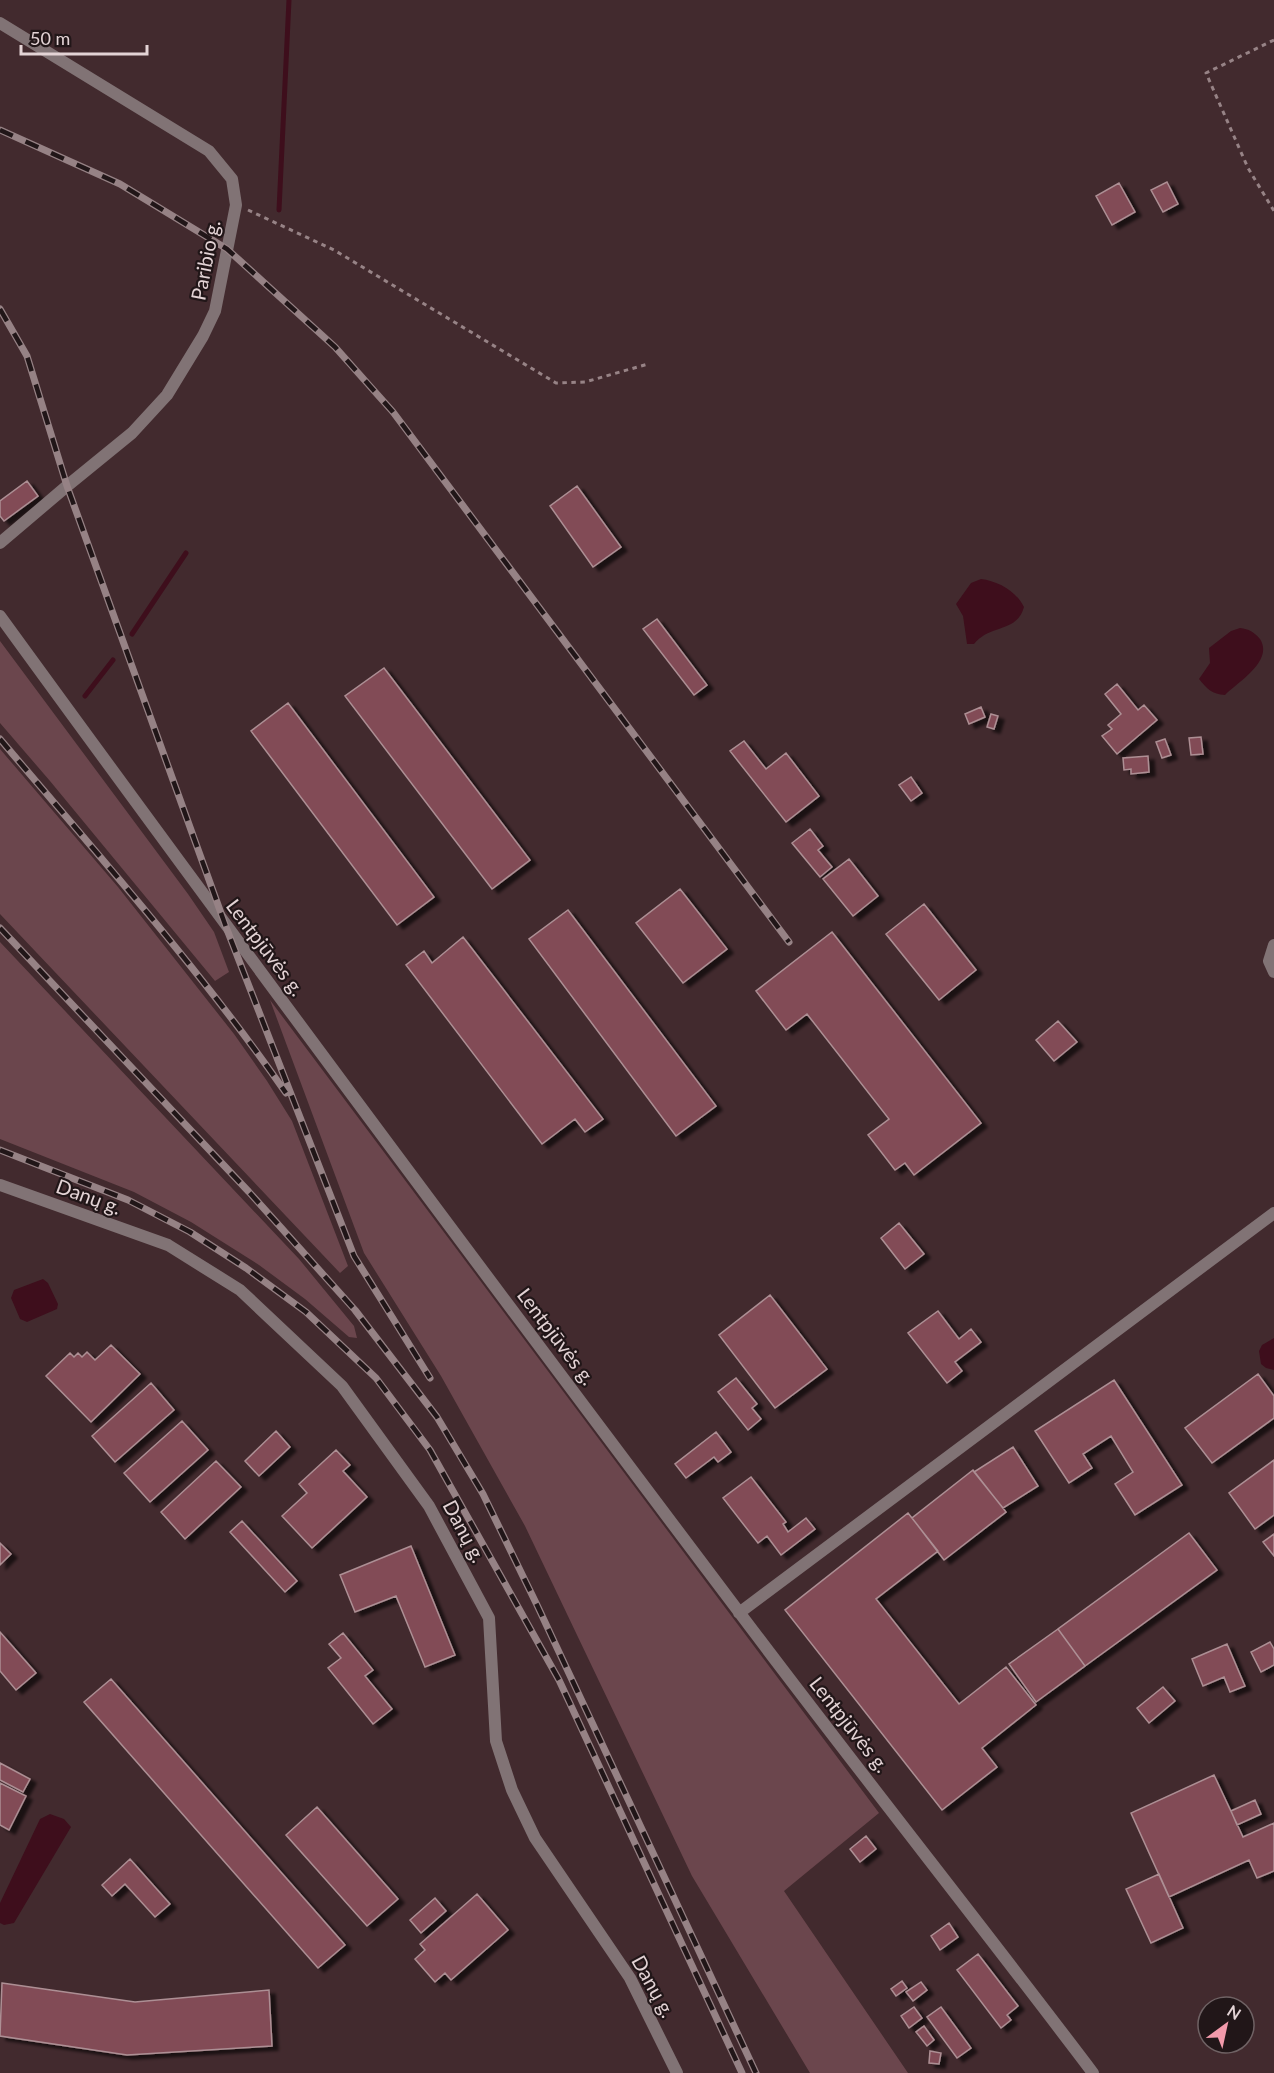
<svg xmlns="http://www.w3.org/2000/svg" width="1274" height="2073" viewBox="0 0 1274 2073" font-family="Lato,sans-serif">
	<defs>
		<filter id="shadow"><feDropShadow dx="6" dy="4" stdDeviation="1.5" flood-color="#0009"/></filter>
	</defs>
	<rect width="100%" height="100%" fill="#422a2e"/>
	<!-- green -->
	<path fill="#6b464d" d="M0 641 188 894 214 932 229 972 215 981 50 781 0 723Z
		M0 749 118 887 234 1034 267 1081 292 1121 348 1266 340 1273 0 914Z
		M0 942 299 1259 354 1326 357 1338 349 1337 305 1299 259 1265 191 1222 134 1192 0 1139Z
		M270 1000 879 1813 784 1891 908 2073H810L692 1876 525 1526 441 1376 364 1253Z"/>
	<!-- water -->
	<path fill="#3e0e1c" d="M981 579C998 581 1016 591 1024 607 1017 633 990 624 974 644H967L963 616 956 604 971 583Z
		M1240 628C1249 629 1254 632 1260 639 1274 661 1238 682 1225 695 1212 694 1207 689 1199 679L1210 663 1209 648 1231 631Z
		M43 1279 48 1283 58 1304 57 1309 27 1322 20 1319 11 1298 14 1290Z
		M1274 1338V1370L1266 1368 1261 1364 1259 1351 1262 1345Z
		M50 1814 64 1819 71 1827 14 1923 4 1925 0 1923V1903L40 1819Z"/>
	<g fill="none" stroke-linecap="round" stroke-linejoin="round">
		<!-- stream -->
		<path stroke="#3e0e1c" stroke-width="5" d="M279 210 289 0
			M132 634 186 553
			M85 696 113 660"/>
	</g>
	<!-- building -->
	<path fill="#824b57" stroke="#ad8f94" stroke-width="1.5" filter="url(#shadow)" d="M1167 182 1178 204 1163 212 1151 190Z
		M1119 183 1135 212 1112 225 1096 196Z
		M27 481 38 496 4 521 0 516V501Z
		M577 486 621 547 593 567 550 506Z
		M657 619 707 685 694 695 643 629Z
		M384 668 530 860 492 889 345 696Z
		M1117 684 1138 710 1144 705 1157 720 1117 754 1102 736 1112 729 1108 725 1121 714 1105 694Z
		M288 703 434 897 397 925 251 731Z
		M981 707 985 717 969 724 965 714Z
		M991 714 998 716 994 729 987 727Z
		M1201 737 1203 754 1191 755 1189 738Z
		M1165 739 1171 755 1162 758 1156 742Z
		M744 741 766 769 786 753 819 796 786 822 730 751Z
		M1148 756 1149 772 1131 774V769L1124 770 1123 758Z
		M911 777 922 793 911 801 899 785Z
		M810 829 823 846 818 850 832 867 820 877 792 843Z
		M849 859 878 896 853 916 823 879Z
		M680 889 727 949 683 983 636 923Z
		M924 904 976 970 939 1000 886 934Z
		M568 910 716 1106 676 1136 529 939Z
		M832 932 981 1123 914 1175 905 1163 895 1170 868 1135 889 1119 807 1014 786 1030 756 991Z
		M463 937 603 1119 585 1132 575 1119 542 1144 406 965 424 951 432 963Z
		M1058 1021 1077 1042 1054 1061 1036 1040Z
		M899 1223 924 1254 905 1269 881 1238Z
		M770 1295 827 1369 775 1408 719 1335Z
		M938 1311 959 1339 971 1329 981 1342 955 1362 962 1371 947 1383 908 1333Z
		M111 1345 140 1374 91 1422 46 1376 70 1353 74 1357 78 1353 82 1357 87 1352 95 1360Z
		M1258 1374 1274 1396V1418L1212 1463 1185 1428Z
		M736 1378 757 1404 752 1408 761 1419 748 1430 718 1392Z
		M1114 1380 1182 1485 1135 1515 1115 1484 1133 1472 1111 1436 1083 1454 1092 1468 1069 1483 1035 1431Z
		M151 1383 174 1410 115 1462 92 1436Z
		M182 1421 208 1450 150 1502 124 1473Z
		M276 1431 290 1447 259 1476 245 1461Z
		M716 1432 731 1452 718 1462 714 1457 686 1478 675 1464Z
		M1013 1447 1038 1486 1003 1508 974 1472Z
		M336 1450 350 1465 343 1471 367 1497 312 1548 282 1516 307 1493 299 1484Z
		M1274 1460V1515L1255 1529 1229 1493Z
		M216 1461 241 1487 185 1539 161 1512Z
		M973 1470 1006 1512 944 1560 912 1518Z
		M751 1477 786 1522 783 1524 788 1532 806 1518 815 1529 781 1555 767 1536 758 1543 723 1498Z
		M908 1513 938 1551 876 1599 959 1704 1006 1667 1036 1705 982 1748 997 1767 942 1810 785 1610Z
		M242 1521 297 1581 285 1592 230 1532Z
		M1189 1533 1217 1570 1085 1666 1058 1629Z
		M1274 1534V1556L1263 1542Z
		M0 1543 11 1554 0 1565Z
		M411 1546 455 1655 425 1667 396 1596 355 1612 340 1575Z
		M1058 1629 1085 1666 1036 1702 1009 1664Z
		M0 1632 36 1673 16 1690 0 1671Z
		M343 1633 373 1670 365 1676 392 1709 373 1724 328 1668 341 1658 329 1644Z
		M1270 1642 1274 1649V1665L1261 1672 1251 1652Z
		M1227 1644 1245 1686 1230 1692 1224 1677 1203 1686 1192 1659Z
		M111 1679 345 1945 318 1968 84 1702Z
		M1163 1687 1175 1701 1149 1723 1137 1708Z
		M0 1763 30 1779 23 1792 0 1780Z
		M1214 1775 1243 1837 1274 1823V1871L1257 1878 1249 1860 1169 1897 1131 1813Z
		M0 1783 26 1796 9 1830 0 1825Z
		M1255 1800 1261 1814 1237 1825 1231 1811Z
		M317 1807 398 1899 367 1926 286 1835Z
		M866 1836 876 1849 860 1862 850 1849Z
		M130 1859 170 1904 155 1917 125 1884 112 1896 102 1885Z
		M1159 1874 1183 1928 1151 1943 1126 1889Z
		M477 1894 508 1930 451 1980 445 1973 435 1982 415 1959 425 1950 420 1944Z
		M435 1898 446 1911 421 1933 410 1920Z
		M949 1923 958 1937 940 1950 931 1936Z
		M978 1954 1018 2006 1007 2015 1011 2020 1001 2028 957 1970Z
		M902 1981 907 1988 896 1996 891 1989Z
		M921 1982 927 1990 913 2001 906 1992Z
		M2 1983 135 2002 269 1990 272 2046 127 2055 0 2036Z
		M914 2007 922 2018 909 2028 901 2016Z
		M941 2007 971 2048 957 2058 927 2017Z
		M924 2026 934 2040 927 2046 916 2032Z
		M930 2051 941 2053 939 2064 929 2063Z"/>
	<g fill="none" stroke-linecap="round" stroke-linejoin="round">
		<!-- path -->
		<path stroke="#978386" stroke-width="3" stroke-dasharray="4.5 4.5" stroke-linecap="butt" d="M1274 40 1206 73 1248 168 1274 211
			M248 210 334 250 556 383 585 382 648 364"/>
		<!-- street -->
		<path stroke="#817375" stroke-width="12" d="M0 23 209 151 232 179 236 205 215 311 203 336 167 395 132 433 67 486 0 543
			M0 616C242 949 488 1279 736 1608 853 1764 975 1917 1093 2073
			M1274 945 1269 961 1274 972
			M0 1185 168 1245 240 1290 342 1386 429 1506 489 1618 496 1741 512 1790 535 1838 630 1978 677 2073
			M739 1613 1274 1213"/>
		<!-- rail casing -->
		<g stroke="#968285" stroke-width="7">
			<path id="rail" d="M0 130 120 184 227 249 335 347 393 412 789 942
				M0 309 27 356 67 486 226 927 354 1256 430 1378
				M0 739C98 855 199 968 286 1093
				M0 928 249 1192 355 1310 437 1417 483 1494 537 1605 756 2073
				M0 1150 128 1200 190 1232 246 1268 306 1312 376 1378 430 1450 559 1680 742 2073"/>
		</g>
		<!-- rail -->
		<use href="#rail" stroke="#211618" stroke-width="4.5" stroke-dasharray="14" stroke-linecap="butt"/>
	</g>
	<g text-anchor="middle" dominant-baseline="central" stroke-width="4.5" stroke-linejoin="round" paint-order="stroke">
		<!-- street labels -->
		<g font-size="20" fill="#e3d3d5" stroke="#211618">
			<text transform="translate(205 260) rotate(-79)">Paribio g.</text>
			<text transform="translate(266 947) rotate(53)">Lentpjūvės g.</text>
			<text transform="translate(89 1196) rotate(20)">Danų g.</text>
			<text transform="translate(557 1336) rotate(53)">Lentpjūvės g.</text>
			<text transform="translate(465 1531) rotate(62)">Danų g.</text>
			<text transform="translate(850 1724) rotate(52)">Lentpjūvės g.</text>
			<text transform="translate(654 1986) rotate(61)">Danų g.</text>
		</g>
	</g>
	<!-- north arrow -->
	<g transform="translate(1226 2025) rotate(33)"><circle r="28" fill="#211618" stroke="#6f6264" stroke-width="1.5"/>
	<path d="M0-4.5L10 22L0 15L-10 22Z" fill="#f39aab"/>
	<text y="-9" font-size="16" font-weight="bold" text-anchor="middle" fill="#e3d3d5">N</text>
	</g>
	<!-- scale -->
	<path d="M21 45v9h126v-9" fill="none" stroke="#e3d3d5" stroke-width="3"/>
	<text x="30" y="45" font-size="18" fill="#e3d3d5" stroke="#211618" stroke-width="4.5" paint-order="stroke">50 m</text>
</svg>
